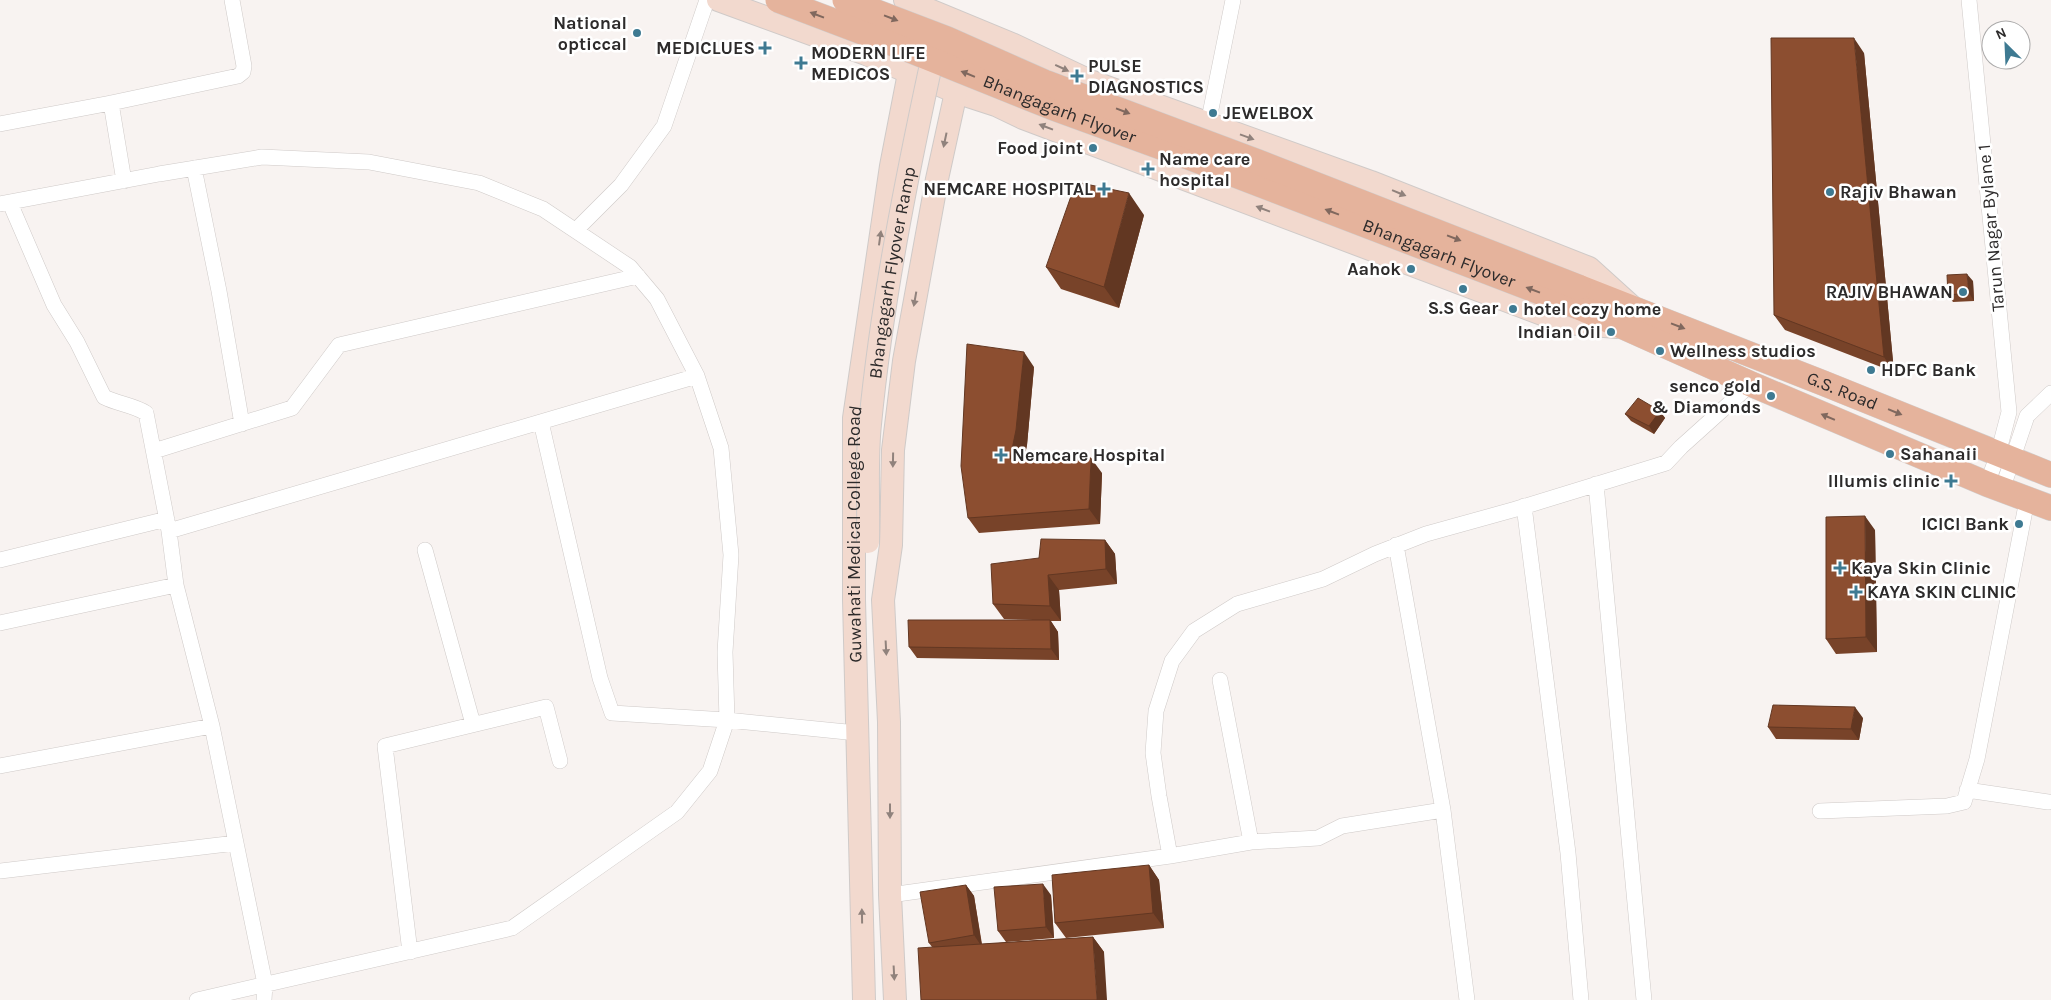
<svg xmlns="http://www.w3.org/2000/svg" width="2051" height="1000" viewBox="0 0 2051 1000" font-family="Karla,sans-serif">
	<rect width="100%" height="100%" fill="#f8f3f1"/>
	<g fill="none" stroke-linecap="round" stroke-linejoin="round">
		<!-- street casing -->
		<g stroke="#cfcac8" stroke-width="16">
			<path id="street" d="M1969 0 2009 412 1998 454 1987 484
				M111 103 124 181
				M0 124 111 103 238 76 243 72 244 66 232 0
				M1208 124 1233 0
				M194 168 219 291 242 424
				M10 203 54 305 77 342 104 397C118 404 133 405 146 413L169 531
				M0 204 159 174 262 157 369 162 479 183 543 209 630 267 657 299 697 376 721 448 731 555 725 652 727 720 612 713 600 678 541 422
				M576 230 621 185 664 126 707 0
				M154 451 292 408 339 345 638 276
				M1596 484 1644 1000
				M2002 490 2027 416 2051 393
				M1524 506 1568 853 1581 1000
				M1396 545 1443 810 1467 1000
				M425 550 473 724
				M0 560 167 519
				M176 585 212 726
				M0 623 176 585 169 531 697 376
				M1220 680 1251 842
				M0 766 212 726 265 984 264 1000
				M1967 790 2048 802
				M1820 811 1947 806 1964 802 1977 759 2027 500
				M1170 856 1159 796 1153 753 1156 711 1172 661 1194 631 1237 604 1323 579 1375 554 1426 534 1516 509 1666 463 1681 447 1751 384
				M0 871 236 843
				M890 895 1170 856 1251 842 1318 838 1342 826 1443 810
				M410 952 385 746 546 707 560 761
				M197 1000 512 928 677 812 710 771 727 720 857 733"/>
		</g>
		<!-- secondary casing -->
		<g stroke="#cfcac8" stroke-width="24">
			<g id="secondary">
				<path d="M718 0 866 54 956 92 996 105 1023 118 1566 323 1617 327"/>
				<path d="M905 0 1014 45 1090 81 1371 182 1589 268 1631 306"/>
				<path id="s1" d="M864 1000 854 600V418L891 166 909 73"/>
				<path d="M895 1000 890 895 889 722 883 600 891 545 893 450 904 361 937 179 956 92"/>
			</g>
		</g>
		<!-- primary casing -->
		<g stroke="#d1d0d0" stroke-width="26">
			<g id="primary">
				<path id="s2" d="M1578 287 1823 383 2051 475"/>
				<path d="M1579 307 1751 384 1987 484 2051 508"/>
			</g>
		</g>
		<!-- street -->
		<use href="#street" stroke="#fff" stroke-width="15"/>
		<!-- secondary -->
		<use href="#secondary" stroke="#f2d9ce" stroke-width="22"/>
		<!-- primary -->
		<use href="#primary" stroke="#e5b39c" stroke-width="25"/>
		<!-- secondary-bridge casing -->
		<g stroke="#cfcac8" stroke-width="24" stroke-linecap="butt">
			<g id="secondary-bridge">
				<path id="s3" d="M868 542C869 503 866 462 870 424 882 301 906 180 932 60"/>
			</g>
		</g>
		<!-- primary-bridge casing -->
		<g stroke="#d1d0d0" stroke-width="26" stroke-linecap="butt">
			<g id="primary-bridge">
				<path id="s4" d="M778 0 907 49 1051 107 1191 158 1579 307"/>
				<path d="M845 0 947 39 1044 82 1258 162 1578 287"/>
			</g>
		</g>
		<!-- secondary-bridge -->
		<use href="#secondary-bridge" stroke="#f2d9ce" stroke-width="22"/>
		<!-- primary-bridge -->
		<use href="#primary-bridge" stroke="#e5b39c" stroke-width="25"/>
	</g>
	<!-- wall -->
	<path fill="#784329" d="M1864 53 1894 372 1785 330 1774 315Z
		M1144 215 1119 308 1061 289 1046 267Z
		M1973 281 1974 301 1953 302 1948 295Z
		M1034 367 1027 445 1024 459 1102 473 1100 524 979 533 968 518Z
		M1660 411 1665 418 1654 434 1631 421 1625 414Z
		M1875 530 1877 652 1836 654 1826 639Z
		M1105 540 1115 554 1117 584 1059 590 1061 621H1051L1058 632 1059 660 917 658 909 647 1033 620 1004 619 993 604 1039 558Z
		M1863 718 1859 740 1776 739 1768 727Z
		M1149 865 1159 880 1164 928 1066 938 1055 923Z
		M966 885 974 896 982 944 1093 937 1104 952 932 947 929 943Z
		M1051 895 1054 938 1006 942 998 931Z"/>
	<!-- shaded-wall -->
	<path fill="#623722" d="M1854 38 1864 53 1894 372 1884 357Z
		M1129 193 1144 215 1119 308 1104 287Z
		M1967 274 1973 281 1974 301 1969 293Z
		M1024 352 1034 367 1027 445 1021 474 1010 459Z
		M1660 411 1665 418 1654 434 1649 426Z
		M1091 458 1102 473 1100 524 1089 509Z
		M1865 516 1875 530 1877 652 1866 637Z
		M1105 540 1115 554 1117 584 1106 569Z
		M1048 575 1059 590 1061 621 1050 606Z
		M1050 620 1058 632 1059 660 1051 649Z
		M1855 707 1863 718 1859 740 1851 729Z
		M1149 865 1159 880 1164 928 1153 913Z
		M1043 884 1051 895 1054 938 1046 927Z
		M966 885 974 896 982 947 974 935Z
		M1093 937 1104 952 1107 1000H1097Z"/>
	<!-- building -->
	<path fill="#8c4e30" stroke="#623722" d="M1771 38H1854L1884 357 1774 315Z
		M1076 182 1129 193 1104 287 1046 267Z
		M1967 274 1969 293 1948 295 1947 275Z
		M967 344 1024 352 1016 430 1010 459 1091 458 1089 509 968 518 961 466Z
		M1638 398 1660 411 1649 426 1625 414Z
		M1865 516 1866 637 1826 639V517Z
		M1041 539 1105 540 1106 569 1048 575 1050 606 993 604 991 564 1039 558Z
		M908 620H1050L1051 649 909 647Z
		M1773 705 1855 707 1851 729 1768 727Z
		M1149 865 1153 913 1055 923 1052 875Z
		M1043 884 1046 927 998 931 994 887Z
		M966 885 974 935 929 943 920 892Z
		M1093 937 1097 1000H921L918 948Z"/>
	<!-- one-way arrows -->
	<defs><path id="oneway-solid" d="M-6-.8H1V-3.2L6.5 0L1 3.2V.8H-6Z" transform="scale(1.25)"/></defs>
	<g fill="#80685e">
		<use href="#oneway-solid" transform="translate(817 15) rotate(-159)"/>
		<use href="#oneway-solid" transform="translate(891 18) rotate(21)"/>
		<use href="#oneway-solid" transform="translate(968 74) rotate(-158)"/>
		<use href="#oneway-solid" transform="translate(1123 111) rotate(21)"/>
		<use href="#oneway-solid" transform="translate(1332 212) rotate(-159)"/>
		<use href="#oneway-solid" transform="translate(1454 238) rotate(21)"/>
		<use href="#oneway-solid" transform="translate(1533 290) rotate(-159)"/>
		<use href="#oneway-solid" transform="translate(1678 326) rotate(21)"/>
		<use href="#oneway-solid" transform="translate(1895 412) rotate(22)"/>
		<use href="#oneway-solid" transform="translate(1828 417) rotate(-157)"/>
	</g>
	<g fill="#90827c">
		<use href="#oneway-solid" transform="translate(1062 68) rotate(25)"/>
		<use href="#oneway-solid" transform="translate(1046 127) rotate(-159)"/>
		<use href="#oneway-solid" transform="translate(1247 137) rotate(20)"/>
		<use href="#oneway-solid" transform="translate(945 140) rotate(102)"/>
		<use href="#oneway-solid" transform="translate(1399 193) rotate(22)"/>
		<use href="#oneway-solid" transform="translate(1263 209) rotate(-159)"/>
		<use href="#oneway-solid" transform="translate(880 238) rotate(-82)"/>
		<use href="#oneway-solid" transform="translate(915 299) rotate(100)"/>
		<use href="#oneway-solid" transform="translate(893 460) rotate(91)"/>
		<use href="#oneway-solid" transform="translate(886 648) rotate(87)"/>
		<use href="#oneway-solid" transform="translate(890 811) rotate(90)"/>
		<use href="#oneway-solid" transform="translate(862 916) rotate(-91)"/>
		<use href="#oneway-solid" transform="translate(894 973) rotate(87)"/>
	</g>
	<!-- markers -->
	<g fill="#3e7a92" stroke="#fff" stroke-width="2">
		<circle cx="637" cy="33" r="5"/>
		<path d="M762.5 40.5h5v5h5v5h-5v5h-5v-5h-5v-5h5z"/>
		<path d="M798.5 55.5h5v5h5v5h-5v5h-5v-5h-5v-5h5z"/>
		<path d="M1074.5 68.5h5v5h5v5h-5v5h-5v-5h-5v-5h5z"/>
		<circle cx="1213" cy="113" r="5"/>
		<circle cx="1093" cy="148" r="5"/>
		<path d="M1145.5 161.5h5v5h5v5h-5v5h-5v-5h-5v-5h5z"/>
		<path d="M1101.5 181.5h5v5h5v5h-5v5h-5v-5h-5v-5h5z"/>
		<circle cx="1830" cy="192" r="5"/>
		<circle cx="1411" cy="269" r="5"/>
		<circle cx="1463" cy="289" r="5"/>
		<circle cx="1963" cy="292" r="5"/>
		<circle cx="1513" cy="309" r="5"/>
		<circle cx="1611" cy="332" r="5"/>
		<circle cx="1660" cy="351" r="5"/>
		<circle cx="1871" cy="370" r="5"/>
		<circle cx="1771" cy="396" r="5"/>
		<circle cx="1890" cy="454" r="5"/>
		<path d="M998.5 447.5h5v5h5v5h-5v5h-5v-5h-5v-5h5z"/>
		<path d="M1948.5 473.5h5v5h5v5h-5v5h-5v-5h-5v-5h5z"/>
		<circle cx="2019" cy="524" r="5"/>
		<path d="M1837.5 560.5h5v5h5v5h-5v5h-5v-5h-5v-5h5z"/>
		<path d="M1853.5 584.5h5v5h5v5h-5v5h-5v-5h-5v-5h5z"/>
	</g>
	<g text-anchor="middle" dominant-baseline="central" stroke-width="5" stroke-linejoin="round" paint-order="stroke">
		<!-- poi labels -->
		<g font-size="18" font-weight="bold" fill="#2d2b2b" stroke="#fff" text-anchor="start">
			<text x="627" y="23" text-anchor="end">National<tspan x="627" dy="21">opticcal</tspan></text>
			<text x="755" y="48" text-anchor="end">MEDICLUES</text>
			<text x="811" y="53">MODERN LIFE<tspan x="811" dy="21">MEDICOS</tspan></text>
			<text x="1088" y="66">PULSE<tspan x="1088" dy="21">DIAGNOSTICS</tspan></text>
			<text x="1223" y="113">JEWELBOX</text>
			<text x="1083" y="148" text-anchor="end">Food joint</text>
			<text x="1159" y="159">Name care<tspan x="1159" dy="21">hospital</tspan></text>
			<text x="1093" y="189" text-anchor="end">NEMCARE HOSPITAL</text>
			<text x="1840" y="192">Rajiv Bhawan</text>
			<text x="1401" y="269" text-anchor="end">Aahok</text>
			<text x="1953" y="292" text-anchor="end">RAJIV BHAWAN</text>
			<text x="1463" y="308" text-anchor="middle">S.S Gear</text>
			<text x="1523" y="309">hotel cozy home</text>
			<text x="1601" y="332" text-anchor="end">Indian Oil</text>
			<text x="1670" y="351">Wellness studios</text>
			<text x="1881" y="370">HDFC Bank</text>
			<text x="1761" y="386" text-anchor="end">senco gold<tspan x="1761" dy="21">&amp; Diamonds</tspan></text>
			<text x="1900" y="454">Sahanaii</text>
			<text x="1012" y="455">Nemcare Hospital</text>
			<text x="1940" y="481" text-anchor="end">Illumis clinic</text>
			<text x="2009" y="524" text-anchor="end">ICICI Bank</text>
			<text x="1851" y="568">Kaya Skin Clinic</text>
			<text x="1867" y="592">KAYA SKIN CLINIC</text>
		</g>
		<!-- street labels -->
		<g font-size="18" fill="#2d2b2b" stroke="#fff">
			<text stroke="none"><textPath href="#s4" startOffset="302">Bhangagarh Flyover</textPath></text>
			<text transform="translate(1991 228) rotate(-95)">Tarun Nagar Bylane 1</text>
			<text stroke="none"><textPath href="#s4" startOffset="708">Bhangagarh Flyover</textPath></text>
			<text stroke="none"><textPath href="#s3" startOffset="271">Bhangagarh Flyover Ramp</textPath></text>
			<text stroke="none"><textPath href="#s2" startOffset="284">G.S. Road</textPath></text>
			<text stroke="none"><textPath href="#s1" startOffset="466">Guwahati Medical College Road</textPath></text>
		</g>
	</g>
	<!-- north arrow -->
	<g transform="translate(2006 45) rotate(336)"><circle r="24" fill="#ffffff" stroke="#abaaaa"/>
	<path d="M0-4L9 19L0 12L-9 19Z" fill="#3e7a92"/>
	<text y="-8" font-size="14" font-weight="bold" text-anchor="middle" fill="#2d2b2b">N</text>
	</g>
</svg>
